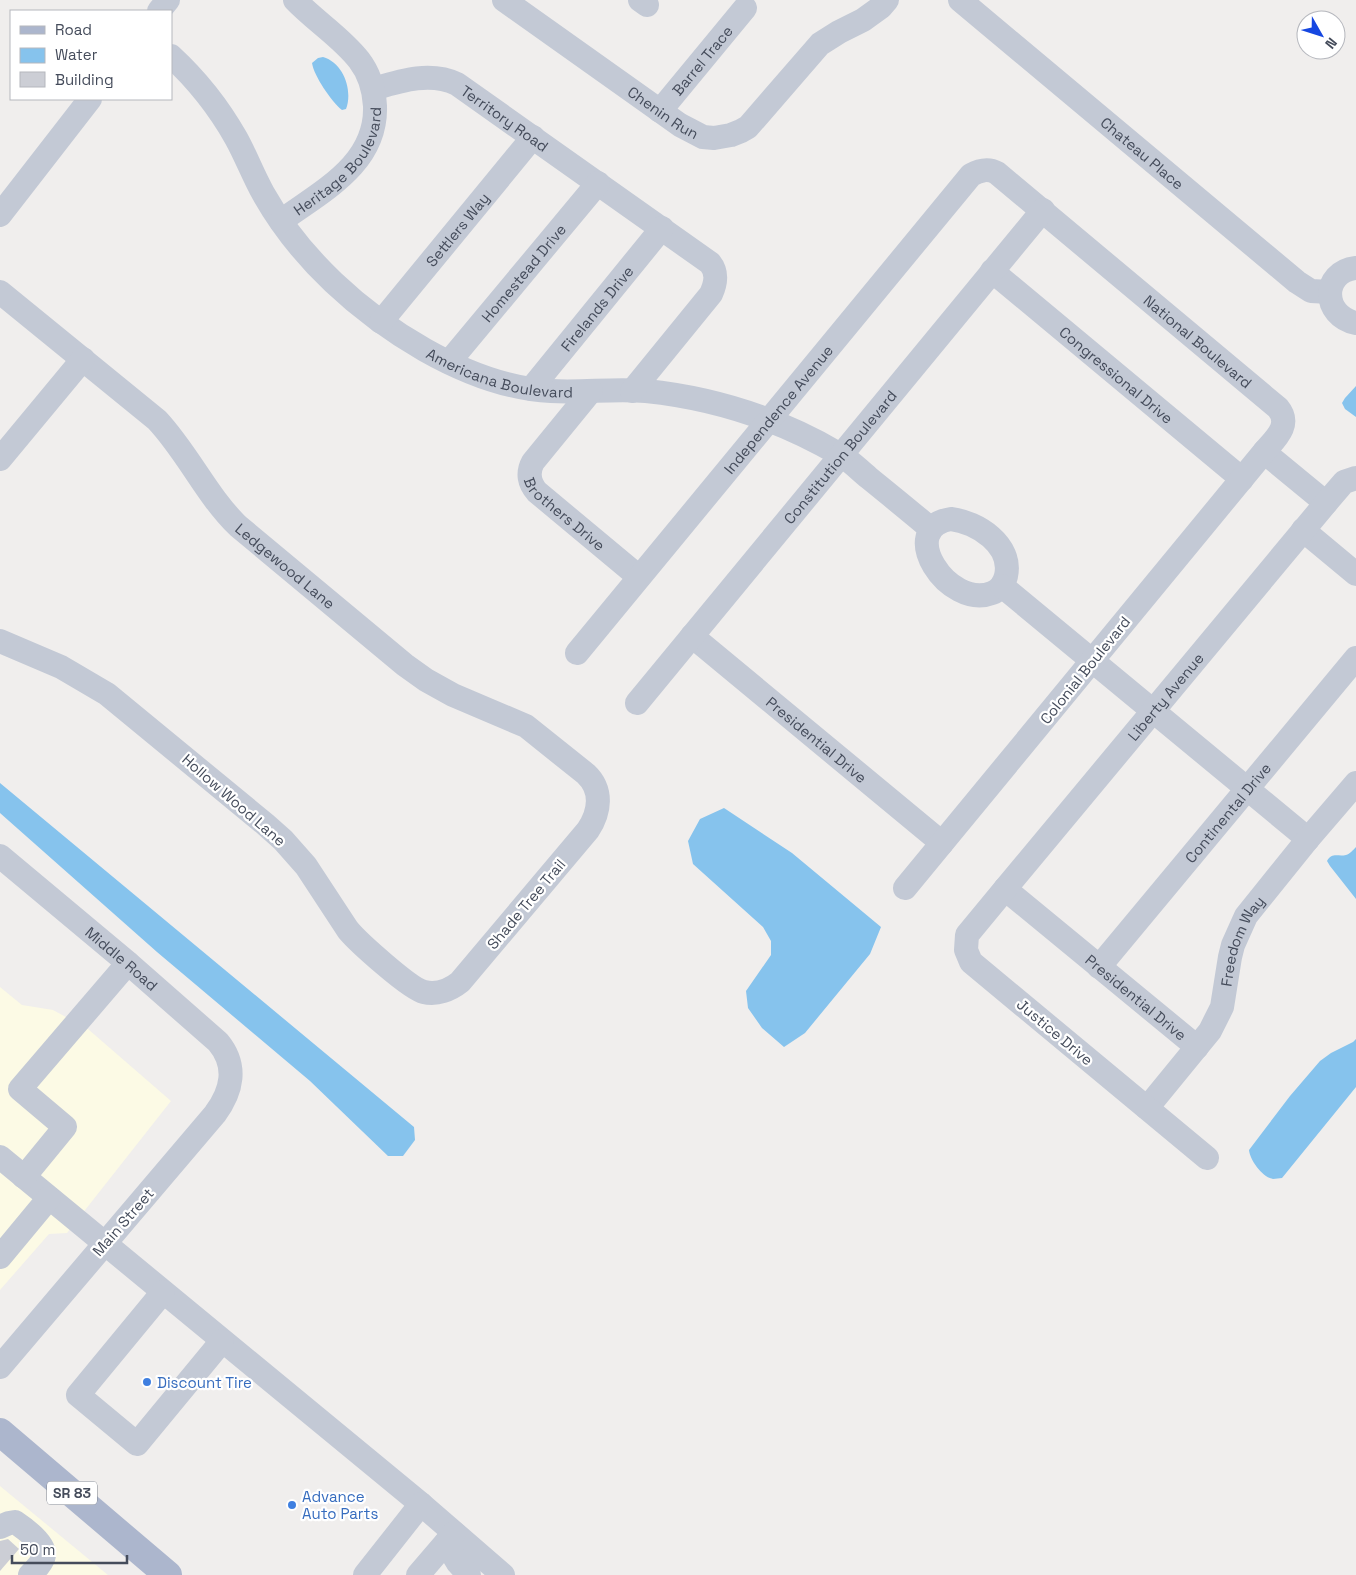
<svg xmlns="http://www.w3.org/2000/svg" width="1356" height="1575" viewBox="0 0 1356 1575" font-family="'Space Grotesk',sans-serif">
	<rect width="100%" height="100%" fill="#f0eeed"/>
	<!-- commercial -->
	<path fill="#fcfae5" d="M0 987 22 1005 53 1010 88 1029 171 1101 67 1233 49 1234 0 1290Z
		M0 1486 108 1575H0Z"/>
	<!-- water -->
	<path fill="#86c3ed" d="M323 57C344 63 353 91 346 109L342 110C331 101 314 76 312 63L318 58Z
		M1356 386V417L1345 409 1342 403 1345 398Z
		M0 783 414 1127 415 1140 403 1156H388L310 1081 157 952 0 813Z
		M724 808 792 853 881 927 870 954 805 1033 784 1047 762 1028 748 1008 746 991 771 955V941L763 927 693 864 688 841 700 819Z
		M1356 847V899L1330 866 1327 861C1332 852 1338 857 1346 855 1350 854 1353 850 1356 847Z
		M1356 1039V1087L1282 1178C1279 1178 1276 1179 1273 1179 1262 1177 1250 1160 1249 1150L1290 1096 1320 1061 1331 1053 1353 1042Z"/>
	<!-- building -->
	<path fill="#ccced5" d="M8 1539 19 1549 0 1571V1541Z"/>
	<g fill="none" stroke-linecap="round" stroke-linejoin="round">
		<!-- minor -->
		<g stroke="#c3c9d5" stroke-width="24">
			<path id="s1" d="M504 0 680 125 703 137 714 138 731 135 741 131 748 127 820 44 839 32 863 20 881 7 887 0"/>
			<path d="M640 0 647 5"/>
			<path id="s2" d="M960 0 1297 282 1311 291 1330 292"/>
			<path d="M159 11 168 0"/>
			<path id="s3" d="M171 56C196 79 219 108 236 138 246 156 253 175 263 193 300 259 360 313 425 350 464 372 507 389 551 391 583 393 614 388 646 391 714 398 781 420 839 454 850 460 859 470 869 478 890 495 911 512 931 529"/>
			<path id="s4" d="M373 89C400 81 430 71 457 84L710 263C718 273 716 283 711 294L632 391"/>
			<path id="s5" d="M660 111 745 8"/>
			<path d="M0 215 90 99"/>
			<path id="s6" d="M281 221C322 191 377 164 375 106 374 89 369 73 359 60 341 37 315 21 295 0"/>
			<path d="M1356 268C1321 272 1322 316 1356 323"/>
			<path id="s7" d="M992 271 1242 479"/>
			<path id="s8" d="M0 292 157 420C188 453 206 495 238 526L405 665 426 680 453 695 526 726 586 774C603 790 600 812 588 830L460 982C450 990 437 995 424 992 410 989 358 942 348 930L306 866 283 840 265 824 107 694 61 667 0 641"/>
			<path id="s9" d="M381 322 533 137"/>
			<path id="s10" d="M449 362 598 183"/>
			<path id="s11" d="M531 389 662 228"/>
			<path id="s12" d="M591 391 533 462C527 473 529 483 537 492L639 577"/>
			<path d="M1264 452 1326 503"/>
			<path d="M0 459 83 359"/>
			<path d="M951 519C977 522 1013 545 1006 576 1004 584 1000 590 992 593 948 610 895 528 951 519Z"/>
			<path d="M1303 530 1356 574"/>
			<path d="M1002 586 1308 839"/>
			<path id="s13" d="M692 636 942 843"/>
			<path id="s14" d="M577 653 971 175C980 170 988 168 997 173L1278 408C1292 425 1275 439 1264 452L905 888"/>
			<path id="s15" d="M637 703 1043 210"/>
			<path id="s16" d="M0 856 128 963 218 1042C238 1066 232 1091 215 1114L0 1367"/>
			<path id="s17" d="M1005 889 1197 1047"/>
			<path id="s18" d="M1099 967 1356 658"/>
			<path id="s19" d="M1147 1108 1210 1031 1222 1007 1230 957 1233 945 1246 916 1308 839 1356 783"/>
			<path d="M0 1157 421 1504 503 1575"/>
			<path id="s20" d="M1207 1158 971 962 966 950 967 935 1005 889 1326 503 1344 482 1356 478"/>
			<path d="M24 1177 65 1127 20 1089 128 963"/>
			<path d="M0 1257 49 1198"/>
			<path d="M163 1292 78 1395 137 1444 222 1341"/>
			<path d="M0 1527 9 1523 15 1522C24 1528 45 1543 44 1555 43 1562 35 1570 30 1575"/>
			<path d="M446 1543 458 1563 469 1575"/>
			<path d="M365 1575 421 1504"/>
			<path d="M418 1575 454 1533"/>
		</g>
		<!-- major -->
		<path stroke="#acb6cd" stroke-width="28" d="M0 1432 168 1575"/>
	</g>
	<!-- markers -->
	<g fill="#3f7fe0" stroke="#fff" stroke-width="2">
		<circle cx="147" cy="1382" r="5"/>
		<circle cx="292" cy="1505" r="5"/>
	</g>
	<g text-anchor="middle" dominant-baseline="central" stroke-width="4.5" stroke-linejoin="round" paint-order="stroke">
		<!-- shield labels -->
		<rect fill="#fff" stroke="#7d828c" stroke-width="1" x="47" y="1481.5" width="50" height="23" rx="4"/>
		<g font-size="14" font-weight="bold" fill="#454c5b">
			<text x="72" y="1493">SR 83</text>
		</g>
		<!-- street labels -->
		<g font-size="15" fill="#454c5b" stroke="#fff">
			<text stroke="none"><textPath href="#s5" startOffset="66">Barrel Trace</textPath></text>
			<text stroke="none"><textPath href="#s1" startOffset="195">Chenin Run</textPath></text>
			<text stroke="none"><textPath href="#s4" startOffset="145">Territory Road</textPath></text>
			<text stroke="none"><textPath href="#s2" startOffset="238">Chateau Place</textPath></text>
			<text stroke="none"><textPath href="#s6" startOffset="86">Heritage Boulevard</textPath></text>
			<text stroke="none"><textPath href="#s9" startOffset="120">Settlers Way</textPath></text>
			<text stroke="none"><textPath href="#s10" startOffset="116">Homestead Drive</textPath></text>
			<text stroke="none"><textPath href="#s11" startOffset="104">Firelands Drive</textPath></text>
			<text stroke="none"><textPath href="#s14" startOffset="909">National Boulevard</textPath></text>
			<text stroke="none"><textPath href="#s3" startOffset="474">Americana Boulevard</textPath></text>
			<text stroke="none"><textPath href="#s7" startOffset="162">Congressional Drive</textPath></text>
			<text stroke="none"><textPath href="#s14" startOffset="316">Independence Avenue</textPath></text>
			<text stroke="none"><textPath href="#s15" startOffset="319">Constitution Boulevard</textPath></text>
			<text stroke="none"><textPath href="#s12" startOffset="159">Brothers Drive</textPath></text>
			<text stroke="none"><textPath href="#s8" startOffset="398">Ledgewood Lane</textPath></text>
			<text transform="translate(1085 670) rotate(-51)">Colonial Boulevard</text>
			<text stroke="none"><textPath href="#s20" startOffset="645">Liberty Avenue</textPath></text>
			<text stroke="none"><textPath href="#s13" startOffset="162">Presidential Drive</textPath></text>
			<text transform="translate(234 800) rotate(41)">Hollow Wood Lane</text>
			<text stroke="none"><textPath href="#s18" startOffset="201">Continental Drive</textPath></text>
			<text transform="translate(526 904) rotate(-50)">Shade Tree Trail</text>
			<text stroke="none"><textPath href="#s19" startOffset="196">Freedom Way</textPath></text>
			<text stroke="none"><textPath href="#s16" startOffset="159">Middle Road</textPath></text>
			<text stroke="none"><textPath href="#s17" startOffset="170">Presidential Drive</textPath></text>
			<text transform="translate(1055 1032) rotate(40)">Justice Drive</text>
			<text transform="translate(123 1222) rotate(-49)">Main Street</text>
		</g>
		<!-- shop labels -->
		<g font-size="15" fill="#366cbe" stroke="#fff" text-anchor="start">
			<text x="157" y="1382">Discount Tire</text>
			<text x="302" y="1496">Advance<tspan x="302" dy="17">Auto Parts</tspan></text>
		</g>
	</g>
	<!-- legend -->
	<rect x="10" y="10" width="162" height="90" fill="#ffffff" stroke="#b5b7bd"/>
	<rect x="20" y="26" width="25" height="8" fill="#acb6cd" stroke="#b5b7bd"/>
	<text x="55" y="35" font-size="15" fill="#454c5b">Road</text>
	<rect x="20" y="48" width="25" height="15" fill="#86c3ed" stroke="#b5b7bd"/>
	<text x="55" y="60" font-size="15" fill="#454c5b">Water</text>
	<rect x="20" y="72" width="25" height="15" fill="#ccced5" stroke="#b5b7bd"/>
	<text x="55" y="85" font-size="15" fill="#454c5b">Building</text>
	<!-- north arrow -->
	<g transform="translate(1321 35) rotate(129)"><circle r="24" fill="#ffffff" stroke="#b5b7bd"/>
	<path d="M0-4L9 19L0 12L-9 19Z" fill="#1647e1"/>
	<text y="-8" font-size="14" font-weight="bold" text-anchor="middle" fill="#454c5b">N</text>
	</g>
	<!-- scale -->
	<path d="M12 1555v8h115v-8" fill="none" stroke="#454c5b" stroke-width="2.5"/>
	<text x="20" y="1555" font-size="15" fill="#454c5b" stroke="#ffffff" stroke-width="4" paint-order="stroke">50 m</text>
</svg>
